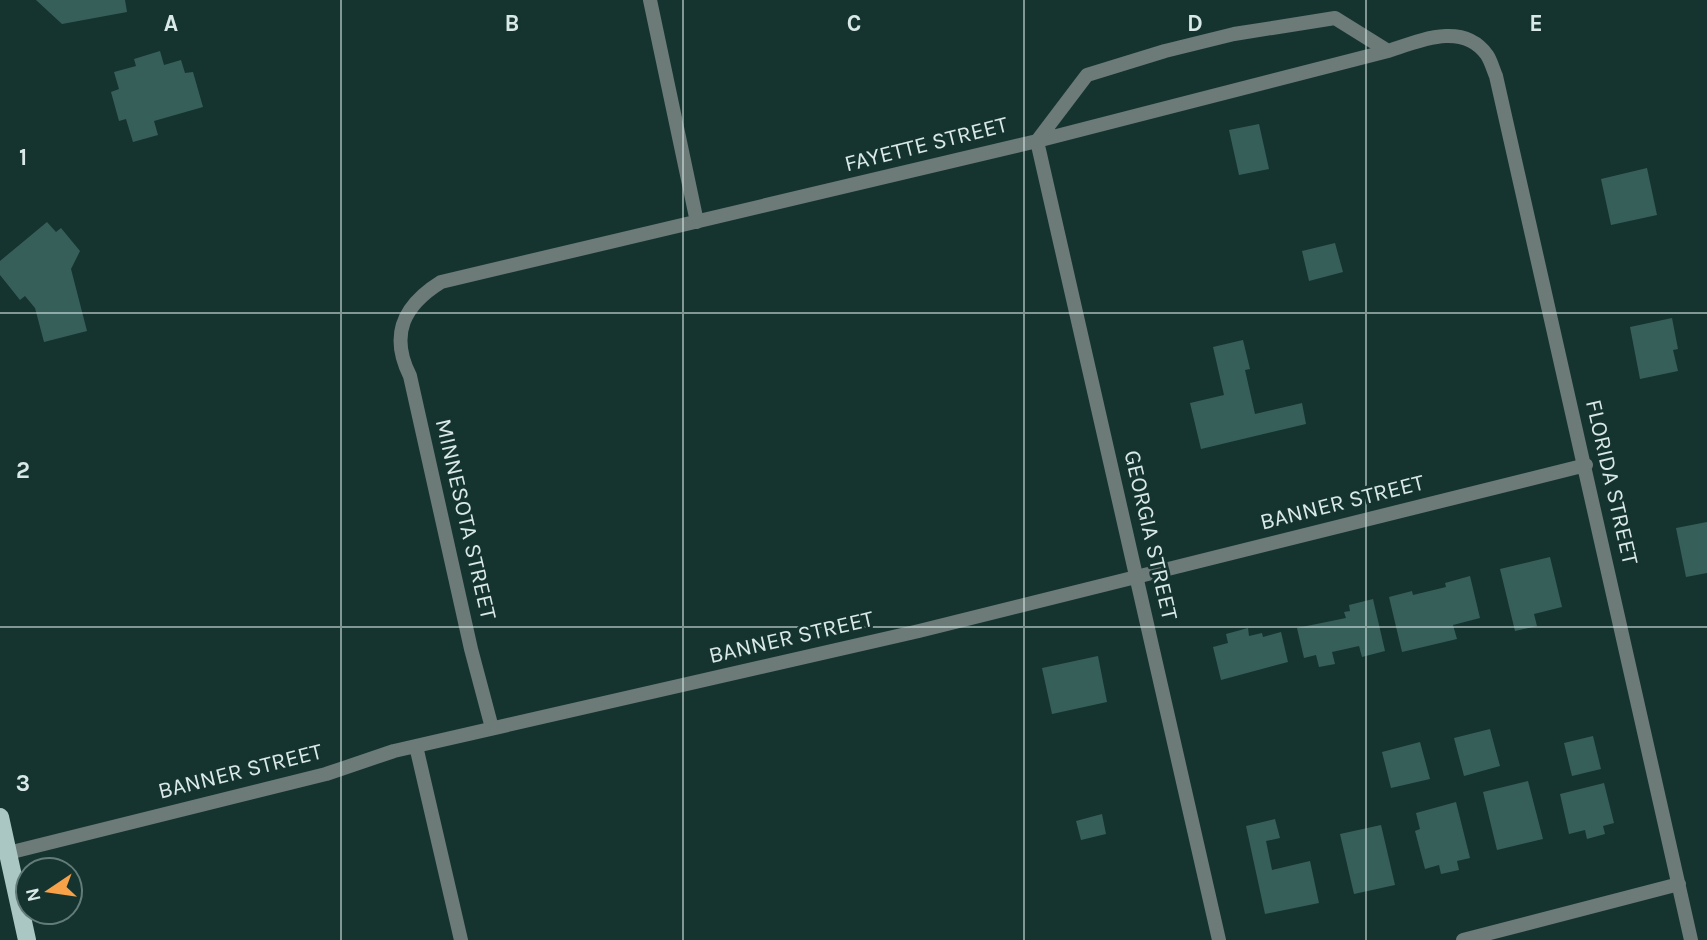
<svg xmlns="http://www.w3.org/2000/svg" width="1707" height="940" viewBox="0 0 1707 940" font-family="Karla,sans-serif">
	<rect width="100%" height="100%" fill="#153430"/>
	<!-- building -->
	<path fill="#375f5a" d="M36 0H125L127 12 62 24Z
		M160 51 164 65 181 60 185 73 193 72 203 107 154 121 158 135 133 142 126 119 119 121 111 92 119 89 114 72 136 66 134 59Z
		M1259 124 1269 169 1239 175 1229 130Z
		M1647 168 1657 215 1611 225 1601 179Z
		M47 222 56 232 61 228 80 251 71 269 87 331 44 342 35 308 25 296 20 300 0 275V261Z
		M1335 243 1343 272 1309 281 1302 251Z
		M1672 318 1678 349 1673 350 1678 371 1640 379 1630 327Z
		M1243 340 1250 369 1245 370 1255 414 1302 403 1306 424 1201 449 1190 403 1224 395 1213 347Z
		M1707 522V573L1686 577 1676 528Z
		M1550 557 1562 607 1534 614 1537 626 1515 631 1500 569Z
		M1470 576 1480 618 1453 625 1457 639 1402 652 1389 597 1412 591 1413 595 1446 587 1445 583Z
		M1373 599 1385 651 1362 657 1359 646 1332 652 1335 664 1319 667 1316 655 1304 658 1297 628 1346 618 1344 612 1350 611 1349 605Z
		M1248 628 1249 636 1262 633 1263 637 1281 632 1288 662 1221 680 1213 647 1228 643 1226 634Z
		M1098 656 1107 702 1052 714 1042 668Z
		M1490 729 1500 766 1464 776 1454 738Z
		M1593 736 1601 769 1572 776 1564 743Z
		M1420 742 1430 779 1391 788 1382 752Z
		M1528 781 1543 839 1497 850 1483 792Z
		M1604 783 1614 823 1603 826 1605 834 1587 839 1585 830 1569 834 1560 794Z
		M1456 802 1470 858 1457 861 1459 870 1441 874 1439 865 1425 869 1415 831 1420 829 1416 813Z
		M1102 814 1106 834 1081 840 1076 821Z
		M1275 819 1280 838 1266 841 1272 870 1310 861 1319 903 1265 914 1246 826Z
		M1381 825 1395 885 1354 894 1340 834Z"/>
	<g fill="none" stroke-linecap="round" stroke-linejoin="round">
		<!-- street -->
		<path stroke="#6c7a78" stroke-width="14" d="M650 0 697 222
			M492 728 471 649 410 376C389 334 404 305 441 282L1037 141 1388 51C1419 41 1463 21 1487 55 1491 61 1493 69 1496 76L1691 940
			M416 746 461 940
			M8 853 326 774 394 751 919 631 1586 465
			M1219 940 1037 141 1087 75 1165 51 1234 34 1335 18 1388 51
			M1463 940 1679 884"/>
		<!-- primary -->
		<path stroke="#aac7c3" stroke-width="18" d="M0 817 27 940"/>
	</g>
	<!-- grid -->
	<path fill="none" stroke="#d9e9e7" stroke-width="2" stroke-opacity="0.55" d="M341 0V940M683 0V940M1024 0V940M1366 0V940M0 313H1707M0 627H1707"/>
	<g text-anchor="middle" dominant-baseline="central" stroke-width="6" stroke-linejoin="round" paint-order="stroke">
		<!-- street labels -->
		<g font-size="23" fill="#d9e9e7" stroke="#153430">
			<text transform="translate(926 144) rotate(-14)">FAYETTE STREET</text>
			<text transform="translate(1612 482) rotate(77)">FLORIDA STREET</text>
			<text transform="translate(1342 502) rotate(-14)">BANNER STREET</text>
			<text transform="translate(466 519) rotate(77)">MINNESOTA STREET</text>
			<text transform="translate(1151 535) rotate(77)">GEORGIA STREET</text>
			<text transform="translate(791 637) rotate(-13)">BANNER STREET</text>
			<text transform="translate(240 771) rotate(-14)">BANNER STREET</text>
		</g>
	</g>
	<g font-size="23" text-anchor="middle" font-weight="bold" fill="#d9e9e7" stroke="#153430" stroke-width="6" stroke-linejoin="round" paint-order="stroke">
		<text x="171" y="31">A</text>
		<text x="512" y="31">B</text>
		<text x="854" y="31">C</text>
		<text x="1195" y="31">D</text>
		<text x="1536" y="31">E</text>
		<text x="23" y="165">1</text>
		<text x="23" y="478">2</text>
		<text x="23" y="791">3</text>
	</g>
	<!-- north arrow -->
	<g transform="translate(49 891) rotate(257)"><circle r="33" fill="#153430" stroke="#637c79" stroke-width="2"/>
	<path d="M0-5L12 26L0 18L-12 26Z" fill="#f7a149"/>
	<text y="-10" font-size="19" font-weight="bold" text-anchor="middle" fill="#d9e9e7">N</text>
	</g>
</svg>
